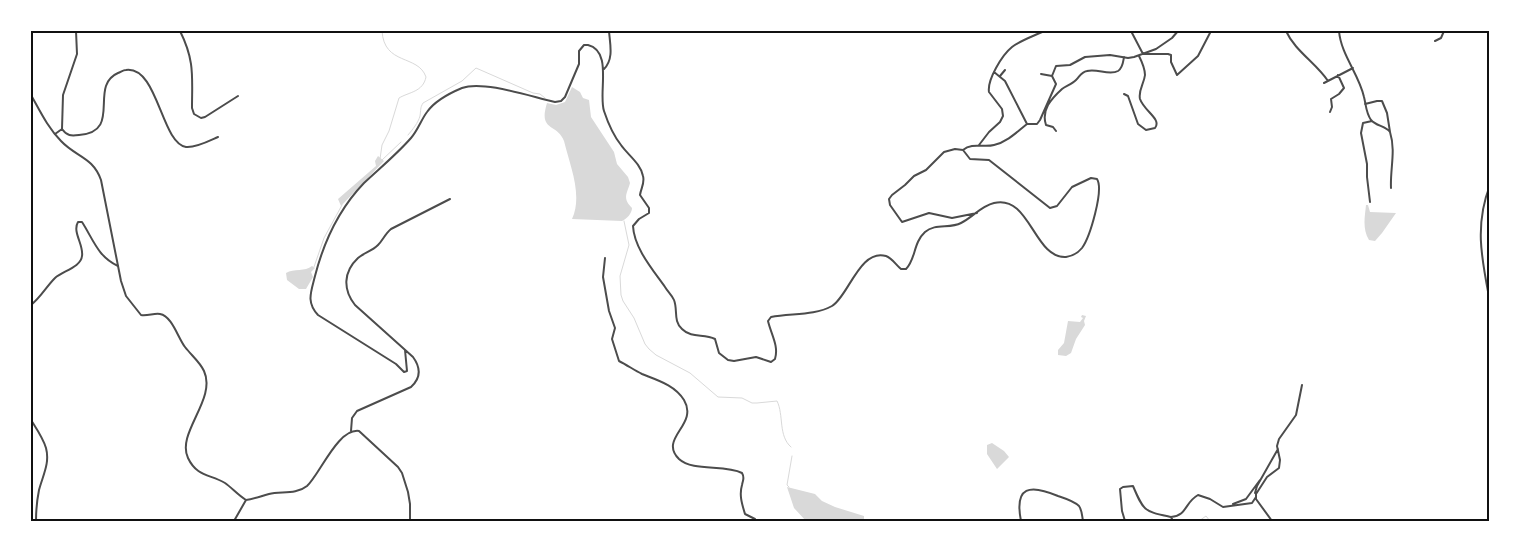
<svg xmlns="http://www.w3.org/2000/svg" width="1521" height="552" viewBox="0 0 1521 552" font-family="'Fira Sans Condensed',sans-serif">
	<rect width="100%" height="100%" fill="#fff"/>
	<!-- water -->
	<path fill="#d9d9d9" d="M572 87 580 92 583 98 589 100 591 117 614 152 617 164 628 177 630 183C627 194 622 198 632 208 632 213 627 219 622 221L572 219C583 195 570 166 564 141 557 123 538 132 547 103L556 105 565 102Z
		M378 156 384 161 341 206 338 199 376 166 375 161Z
		M1366 205H1368L1370 212 1396 213 1382 233 1375 241 1369 240C1362 228 1365 216 1366 205Z
		M312 266 315 268 311 272 313 277 306 289H299L287 280 286 273C294 268 305 272 312 266Z
		M1082 315 1086 316 1084 321 1085 325 1076 339 1071 353 1066 356 1058 355V350L1064 343 1068 321 1080 322 1083 318 1081 317Z
		M992 443 1004 451 1009 457 997 469 987 454V445Z
		M787 487 815 494 822 501 835 507 864 516V521H806L794 508Z"/>
	<g fill="none" stroke-linecap="round" stroke-linejoin="round">
		<!-- stream -->
		<path stroke="#d9d9d9" stroke-width="1" d="M408 135C413 129 418 123 420 116 421 110 420 108 423 103L462 81 476 68 533 93 540 94 545 98
			M380 159 382 145 389 131 399 98C409 92 423 92 426 77 418 54 384 66 382 31
			M382 160 401 142
			M624 221 629 245 620 276 621 295 623 301 634 318 645 344 649 349 656 355 690 373 718 397 742 398 752 403H757L777 401C784 415 778 436 791 447
			M314 267 324 238 342 205
			M789 487 787 485 792 456
			M1199 521 1206 516 1210 521"/>
		<!-- minor -->
		<path stroke="#4c4c4c" stroke-width="2" d="M76 31 77 54 63 95 62 129C67 136 71 136 79 135 123 132 88 86 118 73 121 72 123 70 126 70 158 66 161 143 186 147 196 148 209 141 218 137
			M180 31C195 61 192 77 192 108L194 114 201 118 205 117 238 96
			M1131 31 1143 54H1168L1171 55V62L1177 75 1198 56 1211 31
			M1286 31C1295 51 1316 63 1328 81
			M1339 31C1341 55 1359 74 1364 97 1366 105 1366 113 1371 120 1376 126 1386 126 1390 132 1396 151 1390 169 1391 188
			M1435 41 1441 38 1444 31
			M604 69C614 59 610 44 609 31
			M1041 74 1052 76
			M1000 76 1005 70
			M1324 83 1353 68
			M1124 94 1128 96 1138 124 1146 130 1155 128C1162 119 1144 111 1140 99 1138 90 1144 84 1145 75 1145 68 1142 62 1139 56
			M1365 104 1377 101H1382L1387 113 1390 132
			M1330 112 1332 107 1331 99 1339 94 1344 88 1338 75
			M1028 124H1037L1040 120 1056 84 1052 76 1056 66 1070 65 1085 57 1110 55 1128 58 1134 57 1156 49 1172 38 1178 31
			M1056 131 1053 127 1046 125C1041 110 1051 99 1062 89 1066 86 1072 84 1076 80 1080 76 1081 72 1087 71 1097 68 1109 76 1118 71 1123 68 1123 62 1124 57
			M55 134 62 129
			M979 145 989 132 1000 122 1003 116 1002 109 989 92C987 80 1002 55 1012 47 1021 40 1034 36 1044 31
			M963 150 955 149 944 152 926 170 914 176 905 185 892 195 889 199 890 205 902 222 929 213 952 218 977 213
			M1370 202 1367 177V164L1361 133 1363 123 1372 121
			M605 258 603 277 609 311 615 328 612 339 619 361C627 365 634 370 642 374 657 380 675 385 684 400 699 425 658 438 679 459 693 472 725 464 742 473 745 478 743 479 742 485 739 495 742 504 745 514L755 519 756 521
			M31 305C41 297 46 287 55 278 63 271 81 267 82 256 84 245 72 232 78 222H82C93 239 98 257 118 266
			M405 350 407 371 404 372 396 364 318 315C306 302 311 292 315 276 324 241 339 209 364 183 380 168 397 154 411 138 418 130 421 120 427 112 434 102 450 93 462 88 483 80 532 97 555 102L561 101 565 97 579 64V51L584 45H588C613 51 598 93 604 111 608 123 613 135 621 145 628 155 641 164 643 176 645 183 641 188 640 195L649 208V213L639 219 633 226C634 248 653 270 665 287 668 292 672 295 674 300 678 310 673 321 682 329 692 339 704 333 715 339L719 353 728 360 734 361 756 357 771 362 775 359C779 346 771 334 768 321L771 317C791 313 814 316 832 306 848 297 860 248 886 256 892 258 896 265 901 269H906C916 259 913 243 925 232 935 223 950 229 961 223 973 217 981 206 994 203 1030 194 1034 259 1066 257 1072 256 1078 253 1082 248 1090 237 1104 190 1097 179L1091 178 1072 187 1057 206 1050 208 989 160 970 159 963 150C972 142 984 148 994 145 1007 142 1017 132 1027 124L1005 81 994 72
			M31 420C36 428 43 438 46 448 50 463 43 475 39 490 37 500 36 510 36 521
			M351 431 352 418 357 411 411 387C421 378 421 368 413 357L355 305C343 290 343 272 358 258 364 253 372 251 378 245 383 240 385 234 391 229L450 199
			M1255 493 1257 486 1278 449
			M1233 504 1246 499 1260 480
			M1171 517C1188 515 1184 503 1198 495L1210 499 1223 507 1252 503 1256 497
			M1021 521C1014 486 1030 484 1058 496 1064 498 1074 501 1079 506 1082 510 1082 516 1083 521
			M1125 521 1122 511 1120 489 1123 487 1133 486C1144 512 1144 511 1171 517L1173 521
			M1272 521 1256 499V494L1267 477 1279 468 1280 460 1277 446 1279 439 1296 415 1302 385"/>
		<!-- tertiary -->
		<path stroke="#4c4c4c" stroke-width="2" d="M31 95C40 111 48 128 61 141 76 157 93 157 101 180L121 281 126 296 141 315C148 316 154 313 160 314 172 316 178 338 185 347 191 355 200 362 204 371 217 399 176 433 188 458 197 477 210 474 225 483 232 488 238 495 246 500 254 499 261 496 269 494 281 491 296 495 307 486 320 474 338 428 359 431L398 467 402 473 408 492 410 504V521
			M1490 185C1474 226 1482 260 1490 302
			M234 521 246 500"/>
	</g>
	<!-- border -->
	<rect width="1521" height="552" fill="none" stroke="#ffffff" stroke-width="65"/>
	<rect x="32" y="32" width="1456" height="488" fill="none" stroke="#111" stroke-width="2"/>
</svg>
